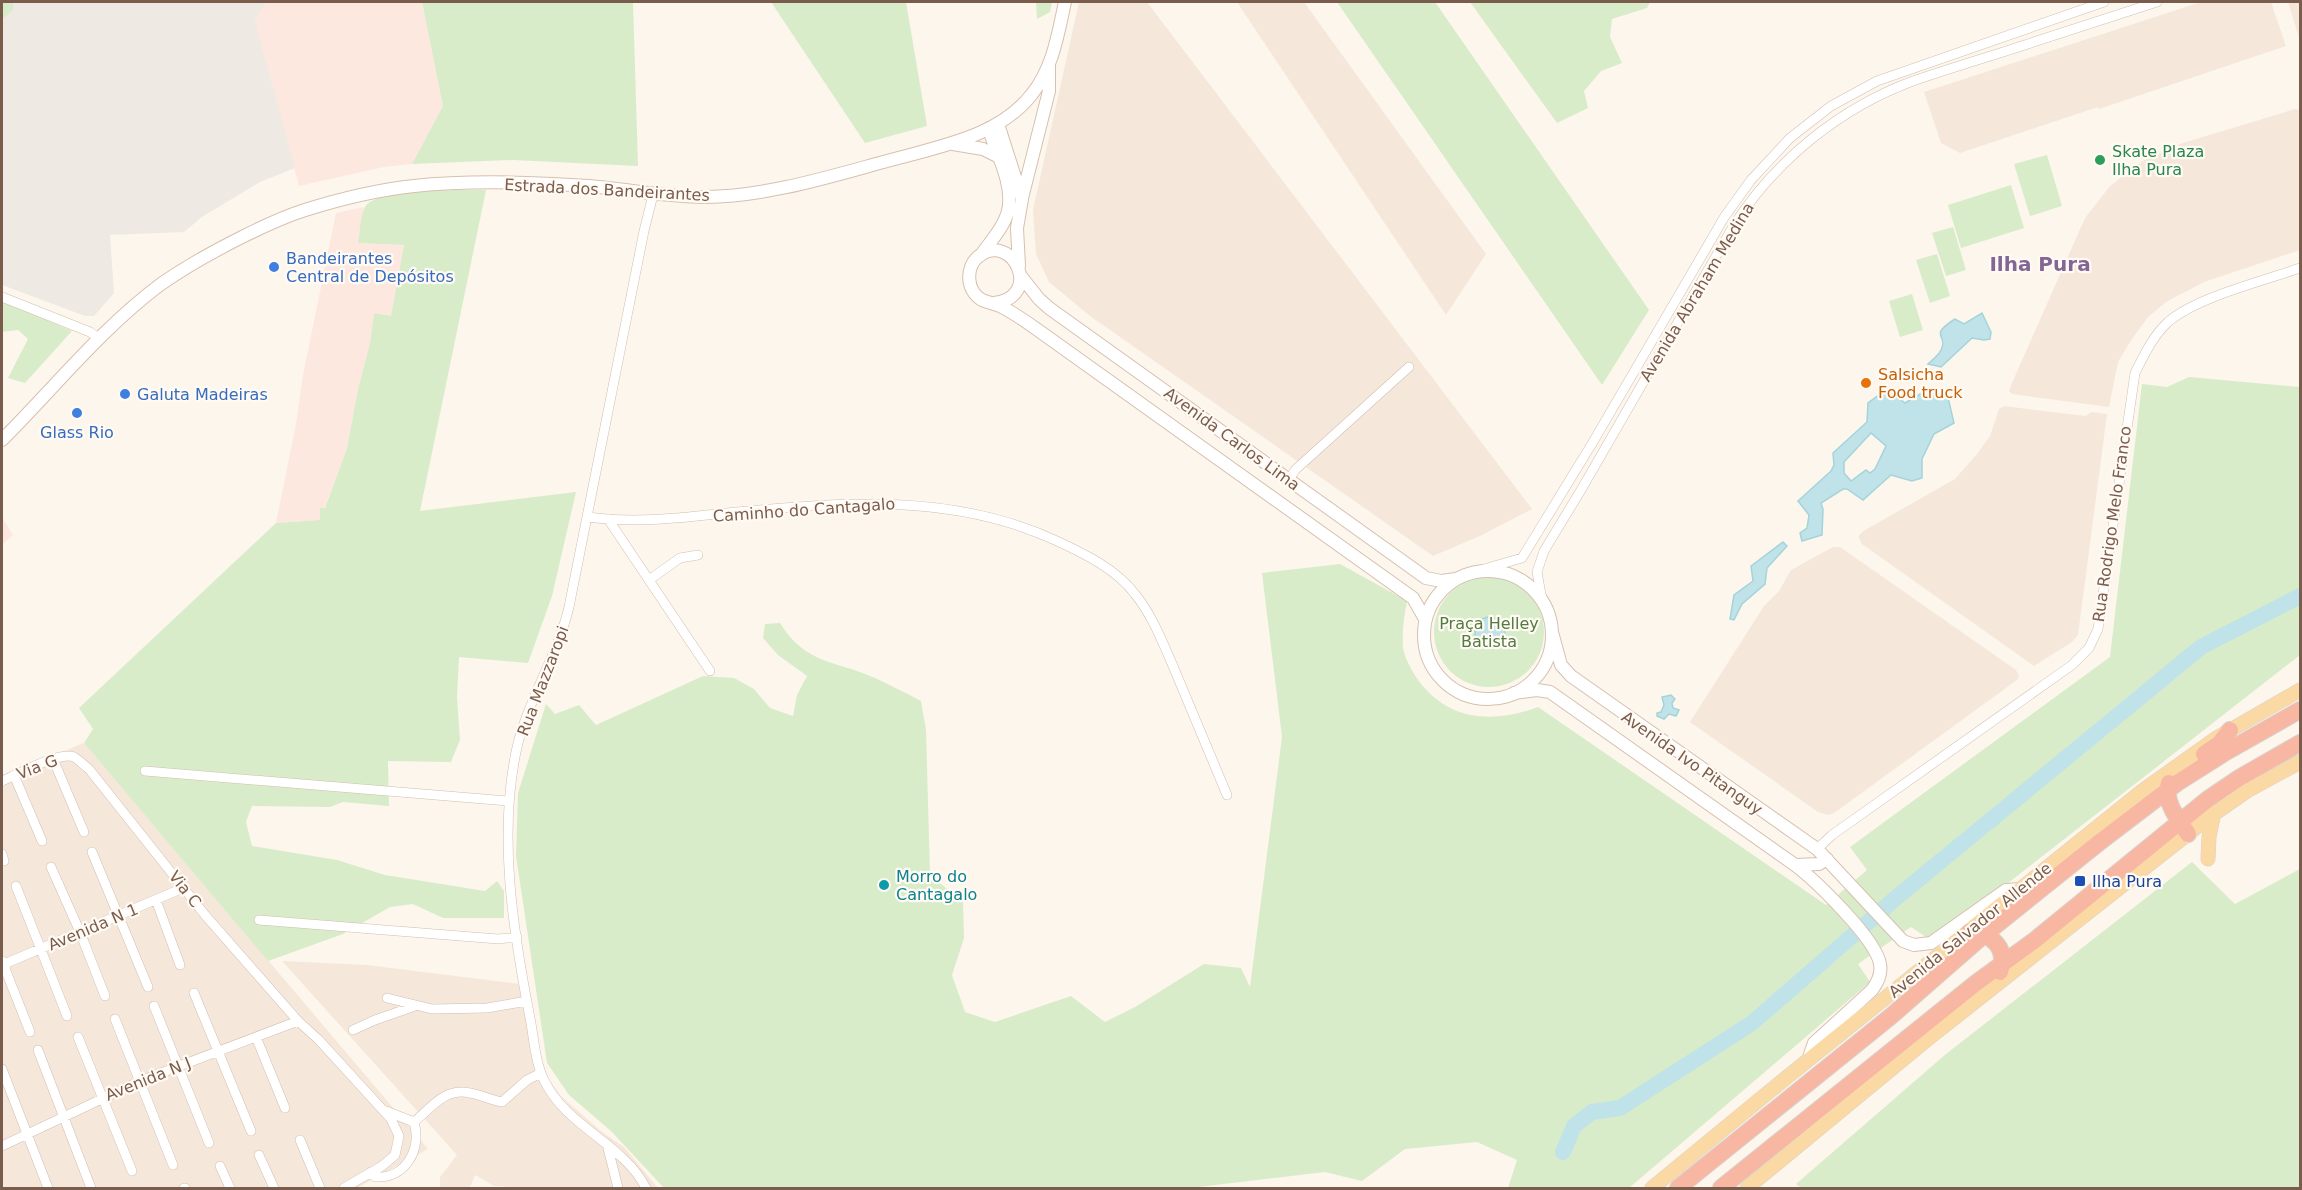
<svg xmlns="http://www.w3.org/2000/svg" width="2302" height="1190" viewBox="0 0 2302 1190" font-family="'DejaVu Sans',sans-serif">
	<rect width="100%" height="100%" fill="#fdf6ec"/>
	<!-- residential -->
	<path fill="#f5e8da" d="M1079 2H1147L1532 509 1482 535 1433 556 1090 316 1049 282 1036 254 1033 210Z
		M1237 2H1304L1486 254 1446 315Z
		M2201 2H2271L2286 46 2099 109 2098 107 1960 153 1941 143 1924 92Z
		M2288 2H2300V41Z
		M2295 109 2300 110V250L2204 282 2166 302 2148 317 2132 339 2118 362 2109 407 2012 394 2009 391 2012 383 2085 218 2110 186 2144 160 2183 143Z
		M2004 406 2086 416 2091 412 2107 414 2078 635 2072 642 2034 666 1862 544 1859 538V535L1865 530 1955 479 1977 454 1990 436 1999 409Z
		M1833 547H1840L2016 670 2019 676 2017 680 1834 813 1828 815 1818 812 1690 722 1764 606 1779 591 1791 570Z
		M84 743 428 1149 357 1188H2V776Z
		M282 961 367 965 528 985 543 1071 561 1096 602 1132 624 1147 658 1188H504L505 1186H494L475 1175 470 1188H440V1177L457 1155Z"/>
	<!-- commercial -->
	<path fill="#fde8e0" d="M266 2H422L443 106 412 164 384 167 299 186 255 21Z
		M364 207 358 243 404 245 391 316 374 313 370 343 358 389 347 448 320 520 276 523 296 424 303 375 336 213Z
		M2 517 13 535 2 545Z"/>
	<!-- industrial -->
	<path fill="#efe9e4" d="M13 2H266L255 21 295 168 260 182 202 217 184 232 110 235 114 293 94 316H85L2 285V20L13 10Z"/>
	<!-- green -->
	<path fill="#d8ecc9" d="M2 2H13V10L2 20Z
		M422 2H633L638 166 513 160 412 164 443 106Z
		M771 2H906L927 126 865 143Z
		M1036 2H1052L1050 12 1037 19Z
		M1337 2H1435L1649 310 1602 385Z
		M1470 2H1650L1647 8 1612 19 1610 37 1622 63 1601 71 1584 91 1588 108 1557 123Z
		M2047 155 2062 206 2030 216 2014 164Z
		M2011 185 2024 228 1961 248 1948 205Z
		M486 190 420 511 576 492 552 596 528 663 459 657 457 697 460 740 451 762 388 761 389 806 343 802 330 807 252 806 246 822 252 846 337 860 385 875 485 891 497 881 504 891V918H443L413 904 390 907 343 934 268 961 84 743 93 729 79 708 276 523 320 520V508H325L347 448 358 389 370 343 374 313 391 316 404 245 358 243C360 233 360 217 365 207 375 188 463 190 486 190Z
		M1953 227 1966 270 1946 276 1932 233Z
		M1937 254 1950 296 1930 303 1916 260Z
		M1912 294 1923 330 1900 337 1889 301Z
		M2 301 72 331 25 383 8 378 28 339 18 330 2 332Z
		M2189 377 2300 387V655L1939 937H1926L1911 927 1858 964 1870 982 1629 1188H1508L1517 1160 1477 1142 1405 1149 1362 1181 1325 1172 1190 1188H664L611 1131 569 1095 547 1063 516 856 518 793 546 704 555 714 579 705 596 725 703 676 734 678 754 689 770 708 793 716 797 695 807 676 778 655 763 638 765 624 780 623C806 665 835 660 875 678 890 685 906 693 921 701L926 730 930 875 963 902 964 938 952 975 965 1012 995 1022 1071 996 1105 1022 1135 1007 1204 964 1241 968 1250 987 1282 737 1262 573 1340 564 1407 601C1404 616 1402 631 1403 647 1404 657 1412 671 1418 680 1448 721 1493 724 1538 707L1826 905 1867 870 1850 847 2110 657 2142 384 2167 387Z
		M1434 632a55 55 0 1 1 110 0a55 55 0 1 1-110 0Z
		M2192 862 2235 904 2300 869V1188H1801L1796 1184 1946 1054Z"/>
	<!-- water -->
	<path fill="#bfe3e8" stroke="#a5d3da" stroke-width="1.5" fill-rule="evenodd" d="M1982 313 1991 332 1990 339 1984 340 1972 338 1941 367 1928 364C1932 360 1939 355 1941 350 1949 334 1927 337 1955 319L1964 324Z
		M1887 389 1905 403 1927 390 1947 393 1954 423 1934 434 1922 459V478L1912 481 1891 475 1863 500 1847 489H1843L1821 503 1823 509 1822 535 1802 541 1800 533 1807 528 1809 515 1798 501 1831 471 1834 465 1833 453 1867 422 1868 403ZM1871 433 1886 446 1875 469 1870 473 1866 470 1851 481 1844 473V462Z
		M1783 542 1787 546 1767 568 1765 584 1742 604 1734 620 1730 619 1734 595 1753 581 1751 566Z
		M1475 632a15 15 0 1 1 30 0a15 15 0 1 1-30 0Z
		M1671 695 1675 699 1672 703 1673 708 1679 710 1676 716 1669 714 1664 719 1657 716V713L1661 712 1664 705 1662 697Z"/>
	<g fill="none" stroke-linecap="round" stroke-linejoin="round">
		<!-- river -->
		<path stroke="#bfe3e8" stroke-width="16" d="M1563 1152 1574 1126 1592 1112 1620 1108 1752 1023 1897 897 2201 647 2300 596"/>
		<!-- street casing -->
		<g stroke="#d1beb0" stroke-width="10">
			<path id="street" d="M2 297 90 332 100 339
				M1289 480 1295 470 1409 367
				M588 517C638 524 687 517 737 512 847 502 954 493 1057 541 1085 554 1116 569 1135 594 1152 615 1162 641 1173 666 1191 709 1209 752 1227 795
				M608 519 710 671
				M1477 571 1522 558 1593 442 1725 216 1751 180 1790 138 1831 106 1877 81 2104 2
				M649 580 680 558 698 555
				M1542 600 1537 572 1544 551 1581 490 1734 225C1776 160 1840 108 1913 81 1942 71 1971 62 2000 53 2053 36 2105 19 2157 2
				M53 759 84 832
				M145 771 508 801
				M14 775 42 841
				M2 781C16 775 60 751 74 757 79 760 84 765 89 769L205 915 298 1021 319 1040 391 1119 399 1136 395 1155 382 1166 344 1188
				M1817 849 1832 835 2072 665 2089 648 2098 629 2135 373C2144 355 2153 336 2168 322 2197 297 2263 281 2300 268
				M92 852 148 987
				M2 854 4 861
				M51 867 80 932 105 996
				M16 886 67 1016
				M156 900 180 965
				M259 920 498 939 517 937
				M2 961 30 1032
				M2 965 183 888
				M194 993 251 1131
				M387 998 432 1009 487 1008 527 1001
				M154 1006 209 1143
				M115 1019 173 1165
				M353 1030 375 1020 415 1006
				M78 1037 132 1171
				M256 1037 285 1108
				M38 1050 91 1188
				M2 1069 48 1188
				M386 1111 414 1122C431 1108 445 1087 470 1093 481 1095 491 1100 502 1102L527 1080 541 1073
				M300 1140 320 1188
				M607 1144 618 1188
				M2 1146 140 1081 298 1021
				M259 1155 274 1188
				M220 1166 230 1188
				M371 1172 375 1177C406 1179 422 1149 414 1122
				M184 1188H185
				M646 1188C623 1143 566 1127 544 1080 535 1062 534 1038 530 1018 513 931 497 831 518 743 530 696 558 654 569 607L644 231 653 195"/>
		</g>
		<!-- secondary casing -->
		<g stroke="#d6c0b0" stroke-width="14">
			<path id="secondary" d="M998 124 1022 199 1017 228 1019 266
				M953 144 983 149 999 157
				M1022 198 1049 91V66
				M981 255C990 242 1004 227 1008 211 1014 185 997 154 989 130
				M1020 275 1039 299 1049 308 1426 578 1441 581 1456 579
				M994 303C1044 297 1013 231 979 256 965 267 966 291 982 300 989 303 997 304 1004 308 1015 314 1025 321 1035 328L1413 598 1425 619
				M2 440C54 388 102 328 161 284 187 266 214 251 242 237 262 227 283 217 305 210 340 199 377 190 414 186 470 180 531 182 588 186 627 189 665 197 705 197 774 196 840 173 906 156 950 144 1002 133 1032 94 1053 68 1058 34 1065 2
				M1424 635a64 64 0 1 1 128 0a64 64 0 1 1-128 0Z
				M1552 632 1561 665 1571 676 1817 849 1903 941 1914 945 1931 943 2006 890 2021 889
				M1514 693 1537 690 1550 692 1795 865C1816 881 1876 939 1880 964 1882 974 1878 982 1872 990L1814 1043 1808 1060
				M1795 865 1819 864 1827 859"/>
		</g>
		<!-- primary casing -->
		<g stroke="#dad1cd" stroke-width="15">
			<path id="primary" d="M2208 859 2209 837 2214 813
				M1652 1188 1781 1082 2142 791 2215 739 2300 690
				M1747 1188 1929 1038 2208 818 2247 791 2300 762"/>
		</g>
		<!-- highway casing -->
		<g stroke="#dad1cd" stroke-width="18">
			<path id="highway" d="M2204 754 2219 744 2230 730
				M2169 783C2163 801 2178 819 2188 834
				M1969 932C1992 933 2008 948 2000 972
				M1678 1188 1890 1017 1985 934 2101 841 2177 783 2226 752 2300 710
				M1721 1188 1976 983 2035 940 2208 799 2239 778 2300 743"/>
		</g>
		<!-- street -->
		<use href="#street" stroke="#fff" stroke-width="9"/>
		<!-- secondary -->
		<use href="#secondary" stroke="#fff" stroke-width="12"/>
		<!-- primary -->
		<use href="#primary" stroke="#fbd9a5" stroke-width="14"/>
		<!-- highway -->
		<use href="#highway" stroke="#f7b7a3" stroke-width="16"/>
	</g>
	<!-- markers -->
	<circle fill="#2e9e5b" stroke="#fffaf3" stroke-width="2" cx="2100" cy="160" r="6"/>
	<g fill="#3f7fe0" stroke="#fffaf3" stroke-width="2">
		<circle cx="274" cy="267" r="6"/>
		<circle cx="125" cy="394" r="6"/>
		<circle cx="77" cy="413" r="6"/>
	</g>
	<circle fill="#e8710a" stroke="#fffaf3" stroke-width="2" cx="1866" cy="383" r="6"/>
	<rect fill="#1a4fb4" stroke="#fffaf3" stroke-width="2" x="2074" y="875" width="12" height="12" rx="3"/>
	<circle fill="#0f9aa8" stroke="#fffaf3" stroke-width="2" cx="884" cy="885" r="6"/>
	<g text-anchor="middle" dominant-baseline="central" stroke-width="4.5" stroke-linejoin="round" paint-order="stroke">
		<!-- leisure labels -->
		<g font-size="16" fill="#27864d" stroke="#fffaf3" text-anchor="start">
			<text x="2112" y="151">Skate Plaza<tspan x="2112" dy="18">Ilha Pura</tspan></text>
		</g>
		<!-- street labels -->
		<g font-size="16" fill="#7a5c4d" stroke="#fffaf3">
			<text transform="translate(607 190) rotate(3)">Estrada dos Bandeirantes</text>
			<text transform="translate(1697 292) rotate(-59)">Avenida Abraham Medina</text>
			<text transform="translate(1232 439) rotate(36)">Avenida Carlos Lima</text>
			<text transform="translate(804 510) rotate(-4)">Caminho do Cantagalo</text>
			<text transform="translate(2112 524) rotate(-82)">Rua Rodrigo Melo Franco</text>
			<text transform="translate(543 681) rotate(-69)">Rua Mazzaropi</text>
			<text transform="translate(1692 763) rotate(35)">Avenida Ivo Pitanguy</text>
			<text transform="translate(37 767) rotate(-21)">Via G</text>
			<text transform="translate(185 889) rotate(52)">Via C</text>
			<text transform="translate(93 927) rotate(-23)">Avenida N 1</text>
			<text transform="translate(1970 930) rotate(-39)">Avenida Salvador Allende</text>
			<text transform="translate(148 1079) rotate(-22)">Avenida N J</text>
		</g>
		<!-- shop labels -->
		<g font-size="16" fill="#366cbe" stroke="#fffaf3" text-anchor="start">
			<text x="286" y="258">Bandeirantes<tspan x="286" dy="18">Central de Depósitos</tspan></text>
			<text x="137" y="394">Galuta Madeiras</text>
			<text x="77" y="432" text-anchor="middle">Glass Rio</text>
		</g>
		<!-- food labels -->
		<g font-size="16" fill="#c56008" stroke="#fffaf3" text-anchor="start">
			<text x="1878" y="374">Salsicha<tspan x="1878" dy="18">Food truck</tspan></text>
		</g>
		<!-- park labels -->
		<g font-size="16" fill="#537a41" stroke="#fffaf3">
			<text x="1489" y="623">Praça Helley<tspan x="1489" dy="18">Batista</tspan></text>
		</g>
		<!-- culture labels -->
		<g font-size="16" fill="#0d838f" stroke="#fffaf3" text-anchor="start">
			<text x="896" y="876">Morro do<tspan x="896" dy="18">Cantagalo</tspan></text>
		</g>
		<!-- transit labels -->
		<g font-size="16" fill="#164399" stroke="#fffaf3" text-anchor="start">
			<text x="2092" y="881">Ilha Pura</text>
		</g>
		<!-- quarter labels -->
		<g font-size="20" font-weight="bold" fill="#846695" stroke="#fffaf3">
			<text x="2040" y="264">Ilha Pura</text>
		</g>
	</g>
	<!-- border -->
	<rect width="2302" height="1190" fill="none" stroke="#7a5c4d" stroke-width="6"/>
</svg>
